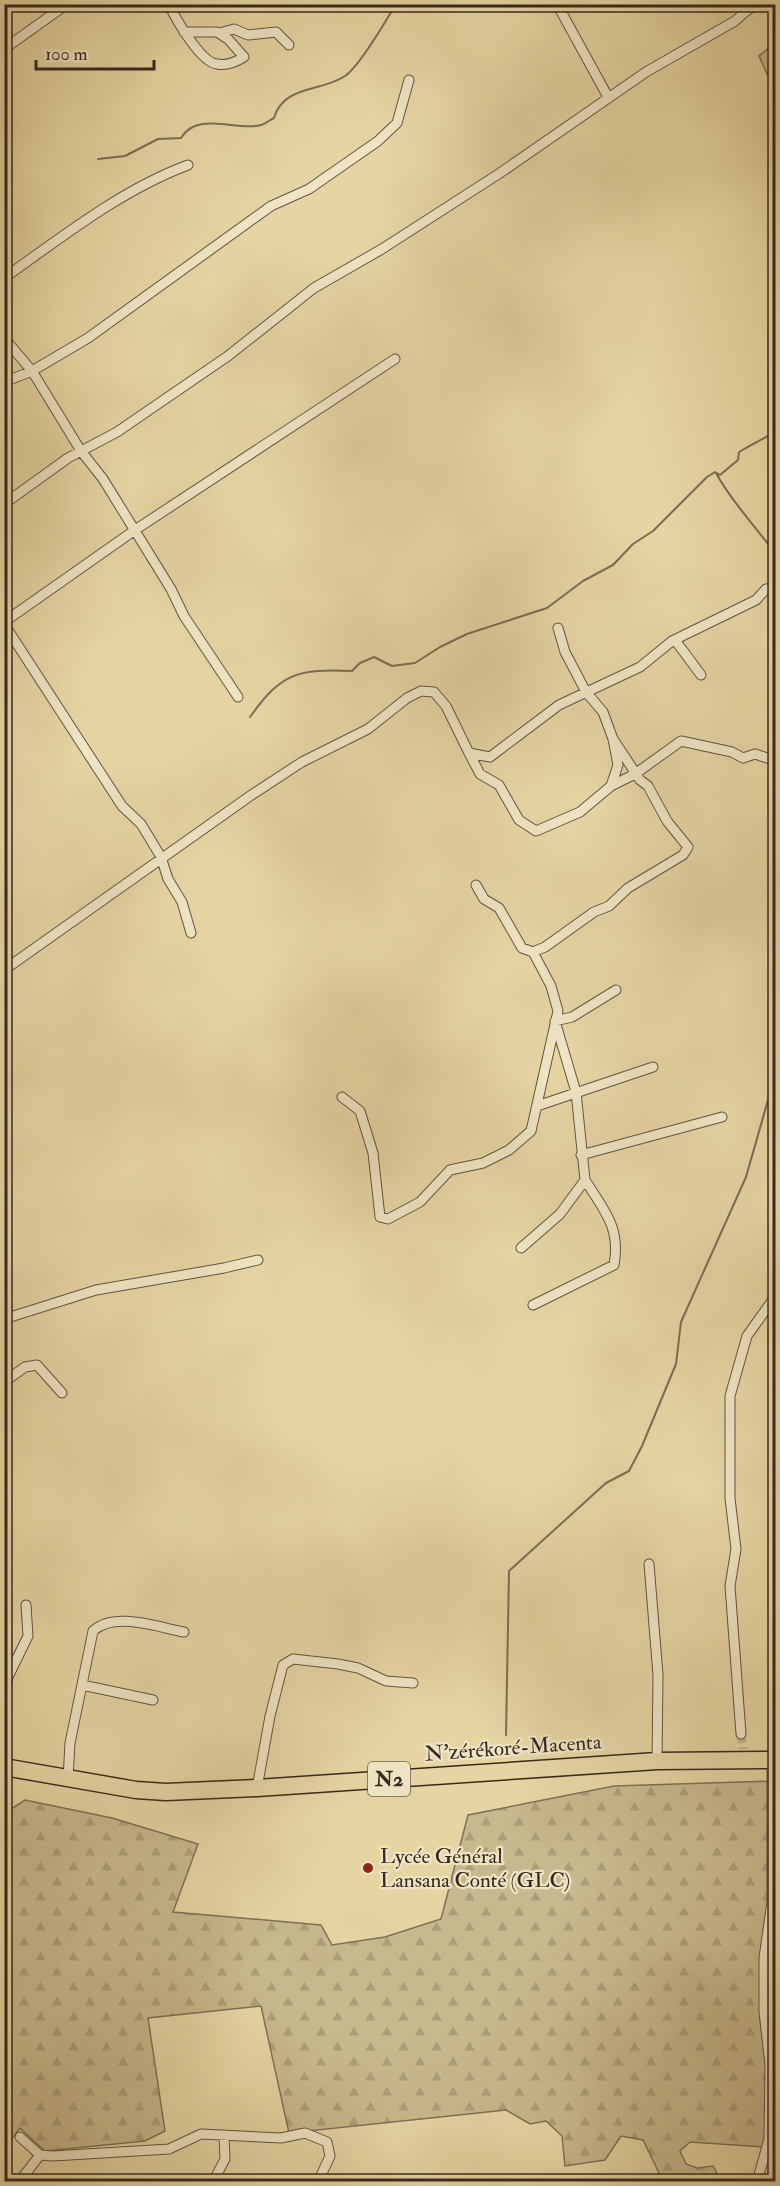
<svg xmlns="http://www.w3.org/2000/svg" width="780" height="2186" viewBox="0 0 780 2186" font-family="'IM FELL Double Pica',serif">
	<defs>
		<pattern id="forest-firs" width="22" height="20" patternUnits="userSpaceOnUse" patternTransform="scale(1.5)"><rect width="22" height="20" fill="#c8b88d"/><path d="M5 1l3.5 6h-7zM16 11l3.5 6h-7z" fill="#ac9e79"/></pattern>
	</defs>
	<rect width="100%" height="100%" fill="#e6d5a3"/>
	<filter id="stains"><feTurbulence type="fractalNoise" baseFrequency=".00333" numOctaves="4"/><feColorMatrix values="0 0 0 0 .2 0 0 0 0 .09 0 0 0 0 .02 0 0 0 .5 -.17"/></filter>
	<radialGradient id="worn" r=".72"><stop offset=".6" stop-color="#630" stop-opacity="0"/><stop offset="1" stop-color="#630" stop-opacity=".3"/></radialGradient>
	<!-- forest -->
	<path fill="url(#forest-firs)" stroke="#7f7057" stroke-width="1.5" d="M775 1781V2166L769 2165 765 2147 690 2142 680 2151 686 2164 697 2168 713 2166 717 2173 711 2175 709 2181H658L660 2175 643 2140 621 2136 605 2160 565 2166 562 2136 546 2121 530 2124 506 2110 289 2133 261 2006 148 2018 165 2131 145 2141 45 2151 20 2128 5 2148V1813L25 1800 112 1818 198 1844 173 1912 321 1925 332 1945 385 1937 441 1919 468 1815 614 1786Z"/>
	<!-- garden -->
	<path fill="#c8b88d" stroke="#7f7057" stroke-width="1.5" d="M771 46H775V92L759 56Z"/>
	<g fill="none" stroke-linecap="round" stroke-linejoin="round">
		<!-- stream -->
		<path stroke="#7c6c55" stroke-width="2" d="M98 159 125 156 158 139 181 138C197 110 238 132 261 125 265 124 270 120 274 118 283 85 322 92 345 76 359 67 386 21 396 4
			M776 420 773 421 776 426
			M716 473C732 503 756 526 776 555
			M250 717C282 672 298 669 352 671L360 663 374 657 392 666 415 663 440 647 467 634 547 608 583 581 613 565 633 544 653 531 707 477 715 472 720 475 738 460 739 452C751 445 764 438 776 432
			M776 856 773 864 776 871
			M506 1735 509 1571 606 1483 629 1471 642 1446 676 1364 681 1322 746 1177 776 1072"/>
		<!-- street-tunnel -->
		<path stroke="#c3b289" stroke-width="9" stroke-dasharray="9 4.5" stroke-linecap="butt" d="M741 1734 743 1749"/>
		<!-- street casing -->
		<g stroke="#625342" stroke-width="11">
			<path id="street" d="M169 4C175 18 201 63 217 64 227 66 236 62 244 57L228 39 217 32H184
				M557 4 608 97
				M745 12 756 4
				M219 33 234 29 248 35 276 32 289 45
				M4 49 67 4
				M4 278C62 237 121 190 188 165
				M4 338 32 371 81 451 103 479 171 589 184 616 238 697
				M4 382 32 371 88 338 271 206 309 189 378 141 397 123 409 80
				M4 504 68 458 117 432 228 356 314 288 382 249 500 173 646 72 735 21 745 12 743 4
				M4 622 135 530 395 359
				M4 624 122 806 141 824 161 857 168 879 182 902 191 933
				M675 640 701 675
				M469 753 480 774 499 785 519 820 536 831 580 812 611 786 618 765 613 739 603 712 586 692 565 652 558 628
				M611 786 635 774 681 741 732 752 743 758 755 754 770 759
				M476 885 484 899 499 908 522 948 533 952 545 947 594 912 609 906 628 888 683 855 688 847 667 821 648 786 640 780 613 739
				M4 970 250 796 302 762 368 729 407 698 421 691 434 692 446 706 469 753 490 757 559 705 640 667 672 641 756 600 766 589 776 588
				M342 1097 360 1111 373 1153 380 1217 388 1219 420 1202 450 1170 483 1163 509 1150 531 1131 558 1011 551 986 533 952
				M537 1106 653 1067
				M581 1155 722 1117
				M521 1248 560 1214 585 1180 576 1092 555 1021 572 1017 616 990
				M533 1305 614 1265C621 1228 604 1210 585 1180
				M4 1319 96 1290 224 1268 258 1260
				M4 1382 25 1367 37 1365 62 1393
				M649 1564 658 1675 657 1761
				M82 1685 153 1700
				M4 1702 8 1677 28 1636 26 1605
				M741 1734 730 1586 736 1549 730 1498V1396L747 1336 772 1301
				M68 1779 70 1743 93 1631C114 1611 157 1627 184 1632
				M257 1788 270 1716 283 1665 293 1659 338 1664 358 1668 386 1681 413 1683
				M20 2137 40 2155 53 2156 169 2149 201 2134 281 2138 305 2133 327 2142 330 2156 318 2182
				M19 2182 40 2155
				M213 2182 225 2159 224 2135
				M757 2182 769 2139 770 2064 764 2012V1958L772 1902V1760"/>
		</g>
		<!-- highway casing -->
		<g stroke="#362821" stroke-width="19">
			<path id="highway" d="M4 1767 136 1790 166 1792 257 1788 657 1761 776 1760"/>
		</g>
		<!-- street -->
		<use href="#street" stroke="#efe4c3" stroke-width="9"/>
		<!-- highway -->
		<use href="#highway" stroke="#e6d5a3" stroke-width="16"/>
	</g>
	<!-- markers -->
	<circle fill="#8f2418" stroke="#efe4c3" stroke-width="2" cx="368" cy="1868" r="6"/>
	<g text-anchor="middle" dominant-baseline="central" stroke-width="4.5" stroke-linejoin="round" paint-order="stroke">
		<!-- shield labels -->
		<rect fill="#efe4c3" stroke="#6e6052" stroke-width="1.5" x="368" y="1762" width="42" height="34" rx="4.5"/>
		<g font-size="20" font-weight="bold" fill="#362821">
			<text x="389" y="1779">N2</text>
		</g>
		<!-- street labels -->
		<g font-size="21" fill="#362821" stroke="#efe4c3">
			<text transform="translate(513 1748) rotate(-4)">N'zérékoré-Macenta</text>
		</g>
		<!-- poi labels -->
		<g font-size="21" fill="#362821" stroke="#efe4c3" text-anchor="start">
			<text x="380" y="1856">Lycée Général<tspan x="380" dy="24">Lansana Conté (GLC)</tspan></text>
		</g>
	</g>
	<!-- margin -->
	<rect width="780" height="2186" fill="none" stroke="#e6d5a3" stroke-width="24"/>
	<rect x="6" y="6" width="768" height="2174" fill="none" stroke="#362821" stroke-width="3"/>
	<rect x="12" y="12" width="756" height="2162" fill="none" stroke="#362821" stroke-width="1.5"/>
	<!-- scale -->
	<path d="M36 60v9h118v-9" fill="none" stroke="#362821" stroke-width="3"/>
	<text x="45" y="60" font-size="18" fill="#362821" stroke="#efe4c3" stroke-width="4.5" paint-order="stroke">100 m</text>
	<rect width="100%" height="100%" filter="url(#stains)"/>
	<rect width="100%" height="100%" fill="url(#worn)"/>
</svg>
